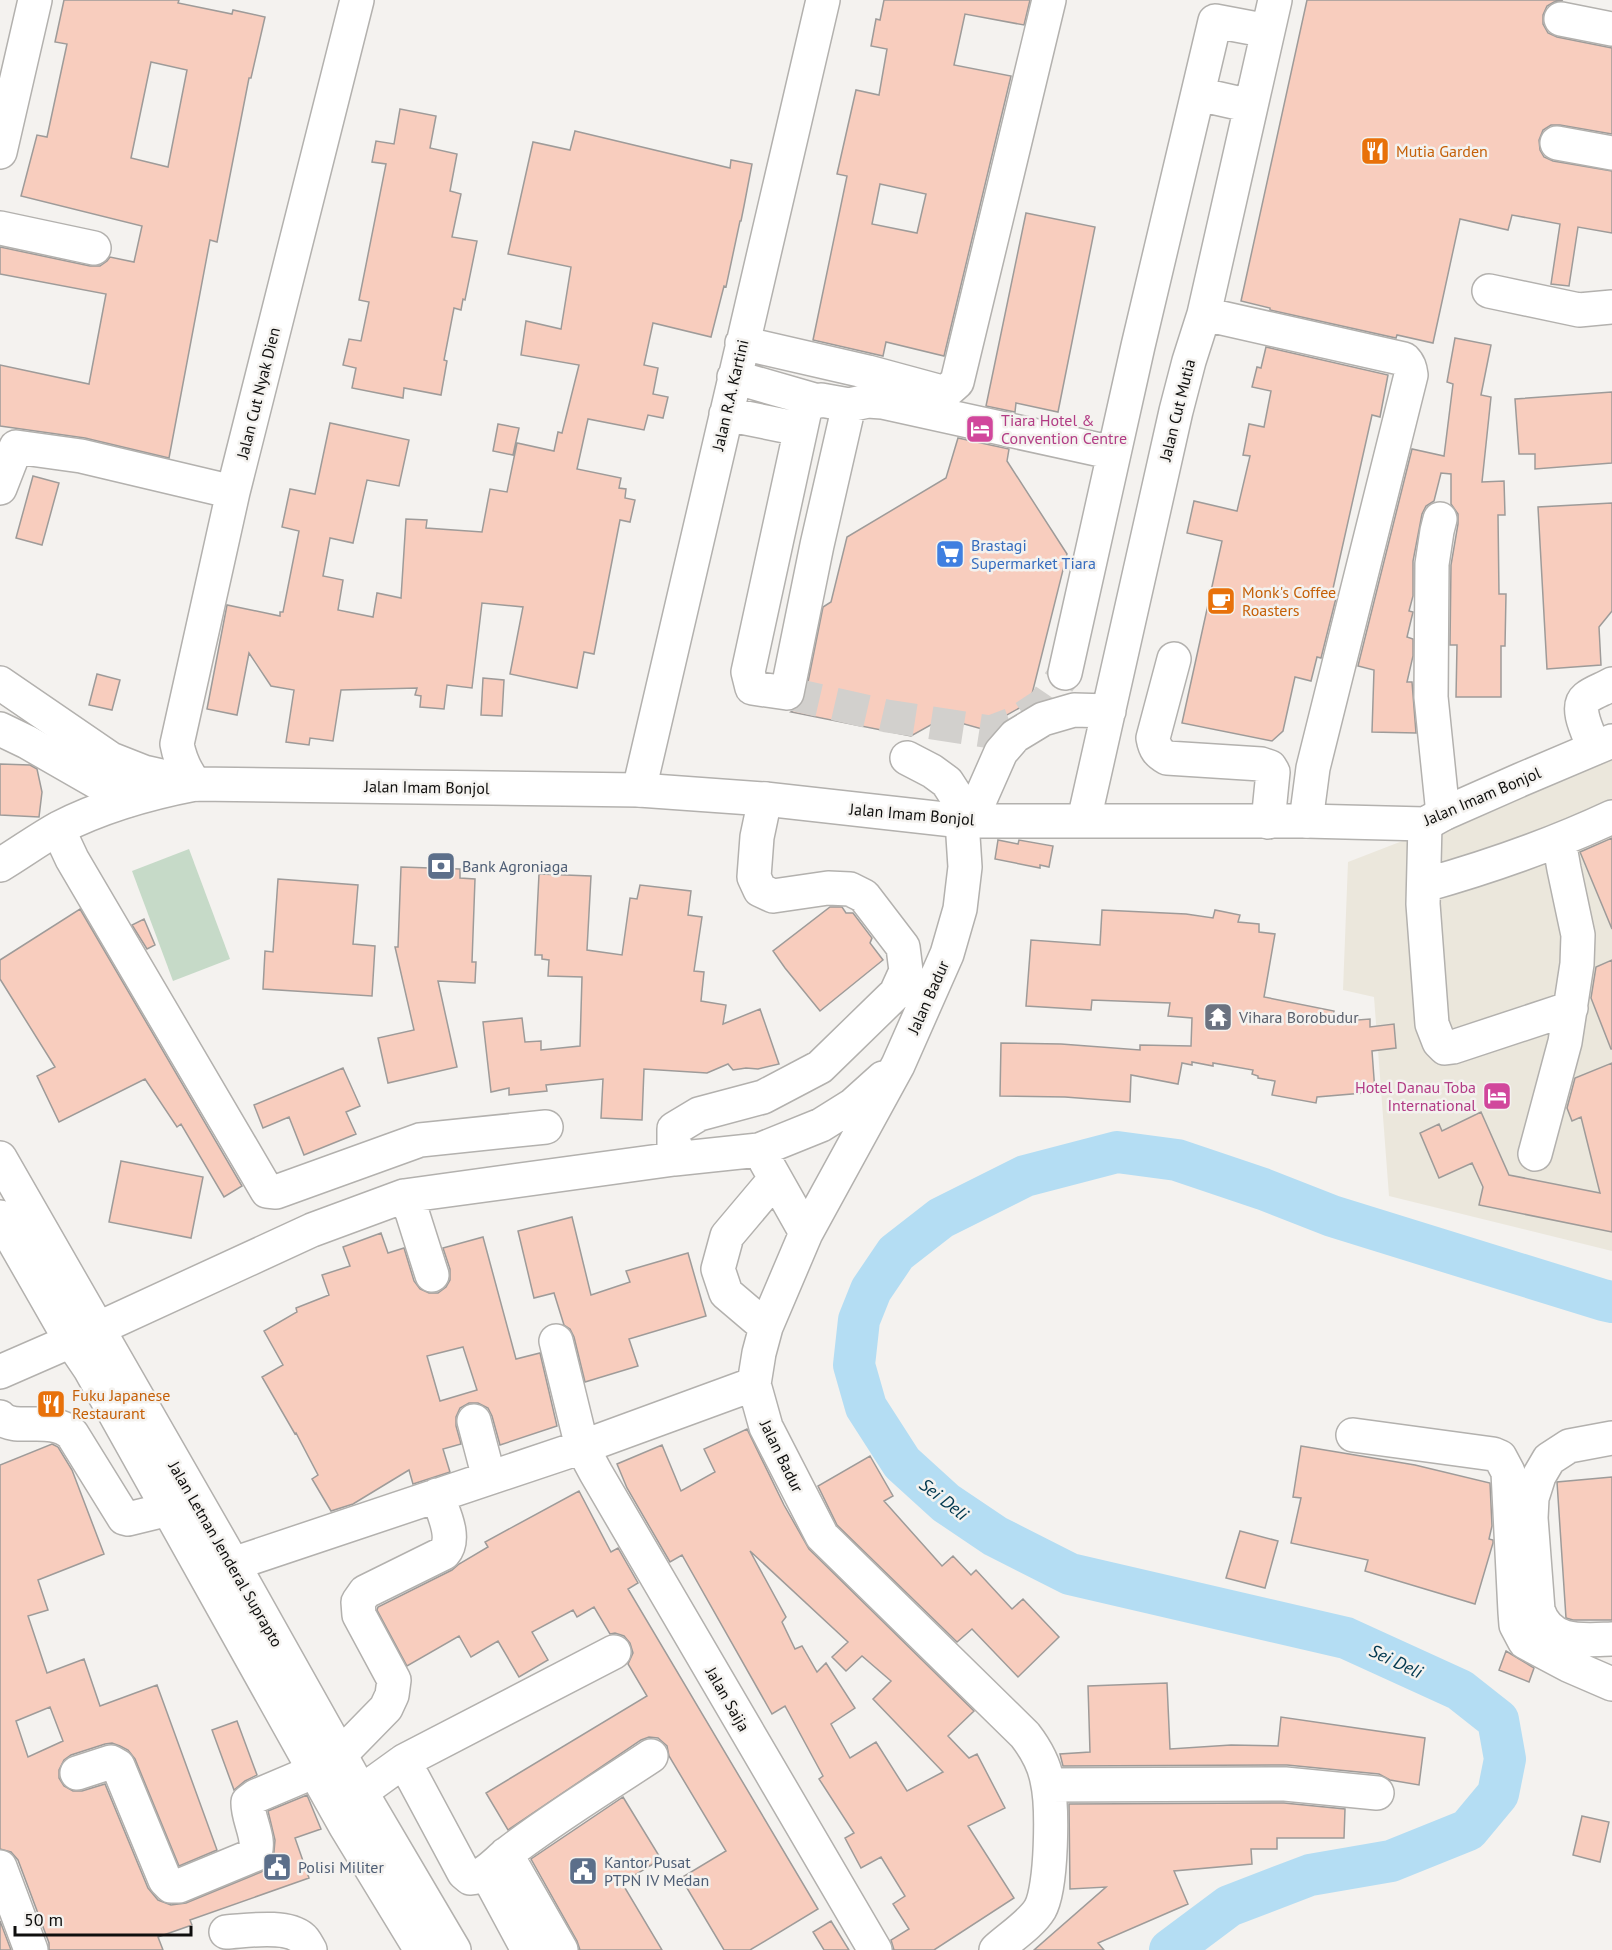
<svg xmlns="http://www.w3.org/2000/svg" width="1612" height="1950" viewBox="0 0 1612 1950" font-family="'PT Sans',sans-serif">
	<rect width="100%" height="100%" fill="#f4f2ef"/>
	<!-- built -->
	<path fill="#ebe7dc" d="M1612 760V1251L1389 1196 1374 997 1343 990 1348 862Z"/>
	<!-- green -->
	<path fill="#c6dac8" d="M189 849 230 959 173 981 132 871Z"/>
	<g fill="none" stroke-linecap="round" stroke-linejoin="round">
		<!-- river -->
		<path stroke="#b4ddf3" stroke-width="42" d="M1170 1950 1229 1906 1310 1875 1391 1861 1468 1830 1498 1794 1505 1759 1498 1720 1460 1690 1346 1638 1070 1574 995 1536 946 1503 902 1463 866 1407 854 1365 859 1320 871 1290 896 1253 941 1218 1025 1176 1117 1152 1177 1160 1263 1189 1332 1216 1603 1300 1612 1302"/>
	</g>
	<!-- building -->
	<path fill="#f8cdbe" stroke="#9e9b99" stroke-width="1.5" fill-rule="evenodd" d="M64 0H179L178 3 232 14 233 10 265 17 251 78H249L217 242 210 240 169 458 85 438 0 426V365L89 384 106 294 0 274V247L90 266H100L107 261 110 257 134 262 142 226 21 196 37 135 47 137 67 44 55 42ZM151 62 187 70 168 167 131 158Z
		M884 0H1030L1024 25 965 14 954 65 1011 76 944 356 886 342 883 356 813 340 847 176 837 174 856 90 879 95 887 49 871 46 876 19 880 20ZM880 184 926 194 917 233 872 224Z
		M1307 0H1563L1554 2 1547 6 1543 15V24L1548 33 1557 37 1612 48V134L1560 125H1551L1543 130 1539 140 1540 150 1544 157 1553 161 1612 171V233L1578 227 1569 286 1551 284 1560 224 1512 215 1508 230 1460 219 1433 343 1397 335 1396 338 1270 310V308L1241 301Z
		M400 109 436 116 430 148 457 154 450 191 461 194 452 237 477 241 465 300 463 299 461 310 454 308 444 360 447 361 441 395 404 388 403 398 352 388 356 368 343 365 349 339 361 341 369 302 359 300 386 164 372 162 376 141 394 144Z
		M575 131 730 168 731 160 752 164 744 206 741 221H740L726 287 724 286 711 337 653 323 644 365 658 368 653 394 668 397 663 418 648 415 644 430 588 419 577 469 621 478 619 488 626 489 625 498 635 500 630 522 620 520 594 654 584 652 577 688 510 674 523 607 482 603 472 688 447 685 444 709 420 707 421 696 415 695 417 688 341 690 333 741 310 738 309 745 286 742 294 690 271 686 249 653 237 715 207 709 227 605 280 616V612H283L299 531 282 527 290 489 315 494 330 423 409 440 399 486 367 480 353 543 330 538 323 576 343 580 338 610 373 617 377 593 401 598 406 519 427 520 426 528 482 532 490 489 507 492 517 443 554 451 558 432 562 433 579 365 521 355 526 321 561 329 571 267 508 254 533 142 570 150Z
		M1026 213 1095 227 1058 412 1016 403 1015 412 986 406Z
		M1455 338 1491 345 1481 395 1491 397 1482 482 1504 481 1505 515H1498L1499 594H1506L1505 646H1501V697H1456L1457 645H1450L1451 565 1458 524V514L1451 504V474L1441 473 1434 501 1426 506 1422 514 1413 561V596L1409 611 1413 612 1407 637 1413 639V656L1407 682H1412L1416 733 1372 732 1374 670 1358 666 1412 449 1444 456 1453 384 1447 382Z
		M1266 347 1388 375 1380 417 1372 415 1332 593 1337 594 1321 658 1317 657 1311 681 1295 677 1283 731 1272 741 1182 723 1222 541 1187 533 1194 501 1237 511 1250 456 1243 455 1249 424 1264 427 1271 391 1252 387 1257 367 1261 368Z
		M1612 392V463L1535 469V454H1519L1515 399Z
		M498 424 519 428 513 455 493 451Z
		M958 438 1009 449 1007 461 1067 554 1030 702 982 729 943 718 911 736 791 712 801 706 805 697 823 607 831 602 847 537 946 478Z
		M33 476 59 483 42 545 16 538Z
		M1612 503V611L1599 627 1601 665 1547 669 1538 507Z
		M97 674 120 680 112 710 89 705Z
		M483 678 504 680 502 716 481 715Z
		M0 764 30 765 37 769 42 792 39 817 0 815Z
		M1612 838V929L1580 852Z
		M998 840 1018 844 1019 840 1053 846 1049 867 1040 865V868L995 859Z
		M401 867 460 869V878L475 879 472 962H476L475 983 438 981 457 1067 388 1083 378 1038 414 1030 395 947H398Z
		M539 874 591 876 587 950 622 955 630 898 637 899 640 885 691 891 688 915 702 917 694 971 704 972 701 1001 726 1005 723 1024 760 1009 779 1064 758 1069 746 1068 733 1070 728 1064 707 1073 644 1069 642 1120 601 1118 603 1079 546 1085 547 1091 509 1095V1088L491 1092 483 1022 522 1018 525 1042 541 1041V1050L580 1046 582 977 548 976 549 960 542 959V955H535Z
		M278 879 358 885 353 944 375 946 372 996 263 989 265 951 273 952Z
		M830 907H842L846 913H853L872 938 870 943 883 960 820 1011 785 968 773 951Z
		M80 909 242 1186 224 1197 181 1124 177 1127 145 1079 59 1122 37 1076 55 1067 0 979V960Z
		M1102 910 1186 914 1213 918 1215 910 1240 915 1238 922 1259 924V932L1275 934 1264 997 1334 1011 1332 1022 1370 1019V1027L1394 1024 1396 1048 1372 1051 1375 1092 1317 1097 1316 1103 1272 1095 1275 1081 1258 1078V1076L1252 1074 1253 1070 1213 1063V1066L1192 1062V1065L1182 1063 1178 1084 1131 1075 1130 1102 1065 1097 1000 1096 1001 1043 1061 1044 1140 1050V1045L1191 1046 1192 1018 1168 1016 1170 1003 1092 1000 1091 1010 1026 1006 1031 940 1100 945Z
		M144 919 155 945 147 949 132 925Z
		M1612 960V1049H1611L1591 998 1596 967Z
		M1612 1063V1232L1479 1205 1483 1187 1472 1163 1439 1178 1420 1133 1439 1124 1442 1131 1481 1112 1509 1175 1600 1193 1581 1117 1572 1121 1567 1108 1575 1078Z
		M343 1068 360 1106 346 1112 356 1134 304 1155 289 1117 263 1128 254 1105Z
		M121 1161 203 1177 191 1238 109 1222Z
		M572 1217 591 1295 630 1282 626 1271 688 1253 706 1316 629 1339 638 1366 585 1382 574 1337 570 1329 564 1325 554 1293 534 1298 518 1231Z
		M381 1233 388 1253 404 1248 414 1281 420 1289 429 1293H438L446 1287 450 1280V1269L443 1248 483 1237 516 1359 540 1353 557 1426 500 1445 492 1416 488 1408 478 1403H469L460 1408 456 1417V1426L461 1444 443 1449 450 1472 413 1484 409 1470 353 1504 331 1511 312 1479 318 1475 296 1433 295 1434 262 1377 283 1365 264 1331 297 1312 296 1308 329 1295 322 1275 350 1266 343 1247ZM463 1347 477 1390 440 1401 427 1356Z
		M747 1429 784 1505 809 1549 974 1711 948 1736 969 1758 977 1754 1005 1808 968 1826 1014 1898 934 1950H894L891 1940 909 1929 893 1904 905 1896 881 1857 861 1868 845 1838 854 1833 819 1779 823 1776 785 1706 772 1714 682 1555 670 1562 627 1488 617 1464 662 1445 681 1491 715 1472 704 1449ZM750 1551 848 1642 832 1657 846 1671 862 1656 891 1681 873 1699 943 1772 907 1791 876 1742 850 1758 831 1724 855 1708 826 1663 817 1672 802 1646 795 1649 782 1622 786 1617Z
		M52 1444 58 1447 72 1470 104 1554 38 1580 48 1610 28 1616 47 1673 84 1659 100 1706 157 1685 217 1850 179 1866 135 1759 128 1750 120 1746 112 1743 105 1744 71 1755 64 1760 59 1770V1778L64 1786 73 1791H82L105 1784 148 1888 158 1900 171 1905 186 1903 261 1872 273 1863 275 1840 268 1811 307 1795 321 1829 295 1838 309 1878 190 1920 192 1925 158 1937 163 1950H49V1943L18 1860 11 1852 0 1849V1465ZM50 1707 63 1741 28 1757 16 1721Z
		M1301 1446 1415 1465 1490 1483 1492 1526 1489 1539 1493 1540V1543L1475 1604 1365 1571 1368 1560 1291 1543 1301 1498 1293 1497Z
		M870 1456 893 1496 884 1501 942 1566 953 1556 971 1575 976 1570 1012 1609 1023 1599 1059 1637 1018 1677 972 1629 957 1642 837 1525 818 1486Z
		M1612 1477V1620H1573L1566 1618 1557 1482Z
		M579 1491 611 1552 618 1548 638 1583 628 1589 818 1909 750 1950H724L681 1878 726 1851 669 1756 667 1746 658 1738 649 1737 641 1740 508 1830 486 1793 647 1696 628 1664 633 1653 630 1643 624 1636 615 1633 610 1634 594 1607 577 1617 573 1610 532 1632 548 1660 519 1677 498 1641 471 1657 459 1636 407 1666 377 1610 378 1607 452 1570 459 1564 488 1547 485 1542Z
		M1240 1531 1278 1541 1265 1588 1226 1578Z
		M1506 1651 1534 1668 1529 1682 1499 1670Z
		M1167 1683 1170 1749 1231 1745 1278 1746 1281 1717 1425 1738 1419 1785 1390 1780 1379 1774 1287 1765 1063 1766 1060 1754 1090 1752 1088 1686Z
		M237 1721 257 1775 245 1781 234 1790 212 1730Z
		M623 1797 661 1859 622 1883 662 1950H580L577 1941 531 1859Z
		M1284 1803 1345 1809 1344 1838H1277V1849H1251L1252 1864 1174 1871 1188 1904 1098 1943 1104 1950H1034L1106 1887 1070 1889 1069 1804Z
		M1582 1816 1609 1822 1600 1862 1573 1855Z
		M0 1921 11 1950H0Z
		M831 1921 849 1950H824L813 1932Z"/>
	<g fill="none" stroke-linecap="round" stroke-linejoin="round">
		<!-- minor-tunnel -->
		<path stroke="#d2d0cd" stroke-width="33" stroke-dasharray="33 16" stroke-linecap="butt" d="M787 693 887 716 991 732 1017 722 1044 704 1065 673"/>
		<!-- minor casing -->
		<g stroke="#b3b1ae" stroke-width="36">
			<path id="minor" d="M1561 19 1612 29
				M1198 94 1251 106
				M1557 143 1612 153
				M0 152 35 0
				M0 228 94 248
				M1489 291 1579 310 1612 307
				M1204 314 1404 359C1409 364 1410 368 1411 375L1313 768 1306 821
				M742 343 868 372 938 391 948 390 957 382 1049 0
				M734 377 818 401
				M849 405 817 545 787 693 752 688 748 672 806 405 821 400 849 405 868 401 882 402 1114 453
				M726 414 800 429
				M0 488 16 447 81 456 233 492
				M1440 519 1437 531 1432 564 1431 697 1443 814
				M1174 659 1153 738C1155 749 1158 753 1167 758L1261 764 1270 767 1273 772 1268 822
				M1065 673 1138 346 1215 21 1268 31
				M0 729 27 742 128 800
				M1594 748C1590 736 1574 708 1586 698 1593 692 1604 689 1612 684
				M907 758 932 771 947 782 958 799 962 821 965 867 960 909 947 954 898 1065 806 1233 766 1327 759 1353 754 1384 766 1427 822 1536 1025 1735C1035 1748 1044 1764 1047 1780 1053 1805 1052 1888 1040 1909 1031 1924 1009 1938 996 1950
				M195 784C185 771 180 760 177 744L233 492 357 0
				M639 790 823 0
				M971 820 1001 752 1015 736 1043 719 1074 710 1109 711
				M1084 820 1176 411 1189 361 1204 314 1275 0
				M1425 824 1423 904 1432 1024 1439 1042 1445 1048 1453 1047 1571 1008
				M58 829 72 859 267 1191 276 1192 420 1140 546 1127
				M1425 885C1489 867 1552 845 1612 817
				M1535 1154 1565 1042 1577 964 1578 935 1564 869 1559 841
				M674 1159V1129L699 1114 763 1097 820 1067 896 993 906 971 903 947 864 896 850 889 828 888 773 896 760 890 754 877 757 837 765 799
				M766 1162 806 1233
				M404 1196 412 1212 432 1275
				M766 1327 726 1293 718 1269 727 1236 775 1179
				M556 1341 582 1447 596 1473 875 1950
				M0 1372 71 1341 312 1230 404 1196 674 1159 759 1150 821 1125 853 1105 883 1078
				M0 1417C15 1433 50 1414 72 1434L124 1518 128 1519 169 1509
				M474 1421 489 1478
				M1353 1435 1493 1454 1500 1457 1508 1472 1515 1612 1516 1625 1525 1642 1568 1665 1612 1684
				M1612 1438 1569 1446 1549 1459 1539 1476 1532 1498 1531 1518 1538 1610C1549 1645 1583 1640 1612 1639
				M233 1564 582 1447 754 1384
				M614 1652 404 1761 464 1873 470 1878C485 1877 496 1862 508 1853 553 1818 603 1788 651 1756
				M77 1773 111 1762 118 1766 165 1880 171 1886H179L254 1855C262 1840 247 1819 248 1802L256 1796 315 1771 340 1755 386 1708 392 1695 394 1680 359 1615 358 1602 365 1592 444 1553C457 1538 443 1512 437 1495
				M1048 1785 1285 1784 1377 1793
				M361 1792 404 1761
				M506 1854 561 1950
				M0 1867 31 1950
				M486 1872 528 1950
				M226 1932C246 1931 286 1924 302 1938 305 1940 308 1947 310 1950"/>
		</g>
		<!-- major casing -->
		<g stroke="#b3b1ae" stroke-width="36">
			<path id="major" d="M0 683 111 759 144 772 188 782
				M0 865C20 853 39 839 59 828 102 806 148 793 195 784L639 790 765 799 962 821H1306L1425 824 1443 814 1520 780 1612 741
				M0 1158 241 1578 361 1792 454 1950
				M0 1217 71 1341 90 1369 346 1827 421 1950"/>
		</g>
		<!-- minor -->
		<use href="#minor" stroke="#fff" stroke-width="33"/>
		<!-- major -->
		<use href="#major" stroke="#fff" stroke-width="33"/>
	</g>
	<!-- icons -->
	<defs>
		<g id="restaurant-square" transform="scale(1.5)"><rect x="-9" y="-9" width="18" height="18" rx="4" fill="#e8710a" stroke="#f4f2ef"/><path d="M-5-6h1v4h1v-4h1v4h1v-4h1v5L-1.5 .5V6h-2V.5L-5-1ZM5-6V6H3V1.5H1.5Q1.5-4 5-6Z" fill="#fff"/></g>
		<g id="hotel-square" transform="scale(1.5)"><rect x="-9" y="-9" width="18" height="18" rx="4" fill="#d1479c" stroke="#f4f2ef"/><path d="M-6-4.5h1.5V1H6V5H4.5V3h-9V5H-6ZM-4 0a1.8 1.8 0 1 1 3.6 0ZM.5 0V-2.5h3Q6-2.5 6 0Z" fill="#fff"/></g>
		<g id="supermarket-square" transform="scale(1.5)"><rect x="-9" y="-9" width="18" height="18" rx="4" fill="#3f7fe0" stroke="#f4f2ef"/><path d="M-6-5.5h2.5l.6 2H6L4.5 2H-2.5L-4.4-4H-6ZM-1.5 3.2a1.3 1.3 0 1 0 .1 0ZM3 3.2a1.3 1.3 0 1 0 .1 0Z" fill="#fff"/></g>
		<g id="cafe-square" transform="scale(1.5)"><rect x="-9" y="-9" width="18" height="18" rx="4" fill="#e8710a" stroke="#f4f2ef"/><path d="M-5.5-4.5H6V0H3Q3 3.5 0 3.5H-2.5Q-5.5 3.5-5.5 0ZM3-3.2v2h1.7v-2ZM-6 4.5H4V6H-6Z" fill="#fff"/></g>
		<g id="bank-square" transform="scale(1.5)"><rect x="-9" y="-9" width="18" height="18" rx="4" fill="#5c6f8a" stroke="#f4f2ef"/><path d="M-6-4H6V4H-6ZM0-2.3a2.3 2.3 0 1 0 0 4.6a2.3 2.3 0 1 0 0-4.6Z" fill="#fff"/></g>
		<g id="temple-square" transform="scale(1.5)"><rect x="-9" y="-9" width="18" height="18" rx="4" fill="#6b7280" stroke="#f4f2ef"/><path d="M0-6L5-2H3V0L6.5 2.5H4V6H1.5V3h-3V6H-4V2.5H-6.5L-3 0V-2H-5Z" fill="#fff"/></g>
		<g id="civic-square" transform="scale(1.5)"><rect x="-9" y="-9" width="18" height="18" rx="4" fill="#5c6f8a" stroke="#f4f2ef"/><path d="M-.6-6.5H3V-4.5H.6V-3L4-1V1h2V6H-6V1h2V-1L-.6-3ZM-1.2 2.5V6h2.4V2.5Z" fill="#fff"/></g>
	</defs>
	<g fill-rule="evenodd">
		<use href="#restaurant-square" x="1375" y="151"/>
		<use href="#hotel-square" x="980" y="429"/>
		<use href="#supermarket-square" x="950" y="554"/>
		<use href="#cafe-square" x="1221" y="601"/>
		<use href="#bank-square" x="441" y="866"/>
		<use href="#temple-square" x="1218" y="1017"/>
		<use href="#hotel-square" x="1497" y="1096"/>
		<use href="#restaurant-square" x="51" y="1404"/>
		<use href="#civic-square" x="277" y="1867"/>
		<use href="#civic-square" x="583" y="1871"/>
	</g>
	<g text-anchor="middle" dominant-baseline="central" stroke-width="5" stroke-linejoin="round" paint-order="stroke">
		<!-- food labels -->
		<g font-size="16" fill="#c56008" stroke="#f4f2ef" text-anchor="start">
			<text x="1396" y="151">Mutia Garden</text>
			<text x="1242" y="592">Monk's Coffee<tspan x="1242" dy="18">Roasters</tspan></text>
			<text x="72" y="1395">Fuku Japanese<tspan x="72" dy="18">Restaurant</tspan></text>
		</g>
		<!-- street labels -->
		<g font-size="16" fill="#0f0f0e" stroke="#f4f2ef">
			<text transform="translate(258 393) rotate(-76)">Jalan Cut Nyak Dien</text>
			<text transform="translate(730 395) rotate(-77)">Jalan R.A. Kartini</text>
			<text transform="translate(1177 410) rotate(-76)">Jalan Cut Mutia</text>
			<text transform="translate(427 787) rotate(1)">Jalan Imam Bonjol</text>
			<text transform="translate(1482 796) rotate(-23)">Jalan Imam Bonjol</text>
			<text transform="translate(912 814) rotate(5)">Jalan Imam Bonjol</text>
			<text transform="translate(928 997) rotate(-66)">Jalan Badur</text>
			<text transform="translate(782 1456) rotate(64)">Jalan Badur</text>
			<text transform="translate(226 1554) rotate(60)">Jalan Letnan Jenderal Suprapto</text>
			<text transform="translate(728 1699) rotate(60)">Jalan Saija</text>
		</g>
		<!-- hotel labels -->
		<g font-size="16" fill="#b23c85" stroke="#f4f2ef" text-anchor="start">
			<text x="1001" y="420">Tiara Hotel &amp;<tspan x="1001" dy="18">Convention Centre</tspan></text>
			<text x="1476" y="1087" text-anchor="end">Hotel Danau Toba<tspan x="1476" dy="18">International</tspan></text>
		</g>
		<!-- shop labels -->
		<g font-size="16" fill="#366cbe" stroke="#f4f2ef" text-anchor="start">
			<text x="971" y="545">Brastagi<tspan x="971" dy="18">Supermarket Tiara</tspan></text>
		</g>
		<!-- service labels -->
		<g font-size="16" fill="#4e5e75" stroke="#f4f2ef" text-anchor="start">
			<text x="462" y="866">Bank Agroniaga</text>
			<text x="604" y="1862">Kantor Pusat<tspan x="604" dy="18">PTPN IV Medan</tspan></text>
			<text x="298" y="1867">Polisi Militer</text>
		</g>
		<!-- worship labels -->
		<g font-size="16" fill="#5b616d" stroke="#f4f2ef" text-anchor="start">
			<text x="1239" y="1017">Vihara Borobudur</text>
		</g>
		<!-- water labels -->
		<g font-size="18" font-style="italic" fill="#00384f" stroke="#f4f2ef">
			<text transform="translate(944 1499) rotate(38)">Sei Deli</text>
			<text transform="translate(1396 1661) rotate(25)">Sei Deli</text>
		</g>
	</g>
	<!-- scale -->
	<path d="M15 1926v9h176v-9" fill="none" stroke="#0f0f0e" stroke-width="3"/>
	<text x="24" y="1926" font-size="18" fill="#0f0f0e" stroke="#f4f2ef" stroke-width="4.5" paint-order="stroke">50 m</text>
</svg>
